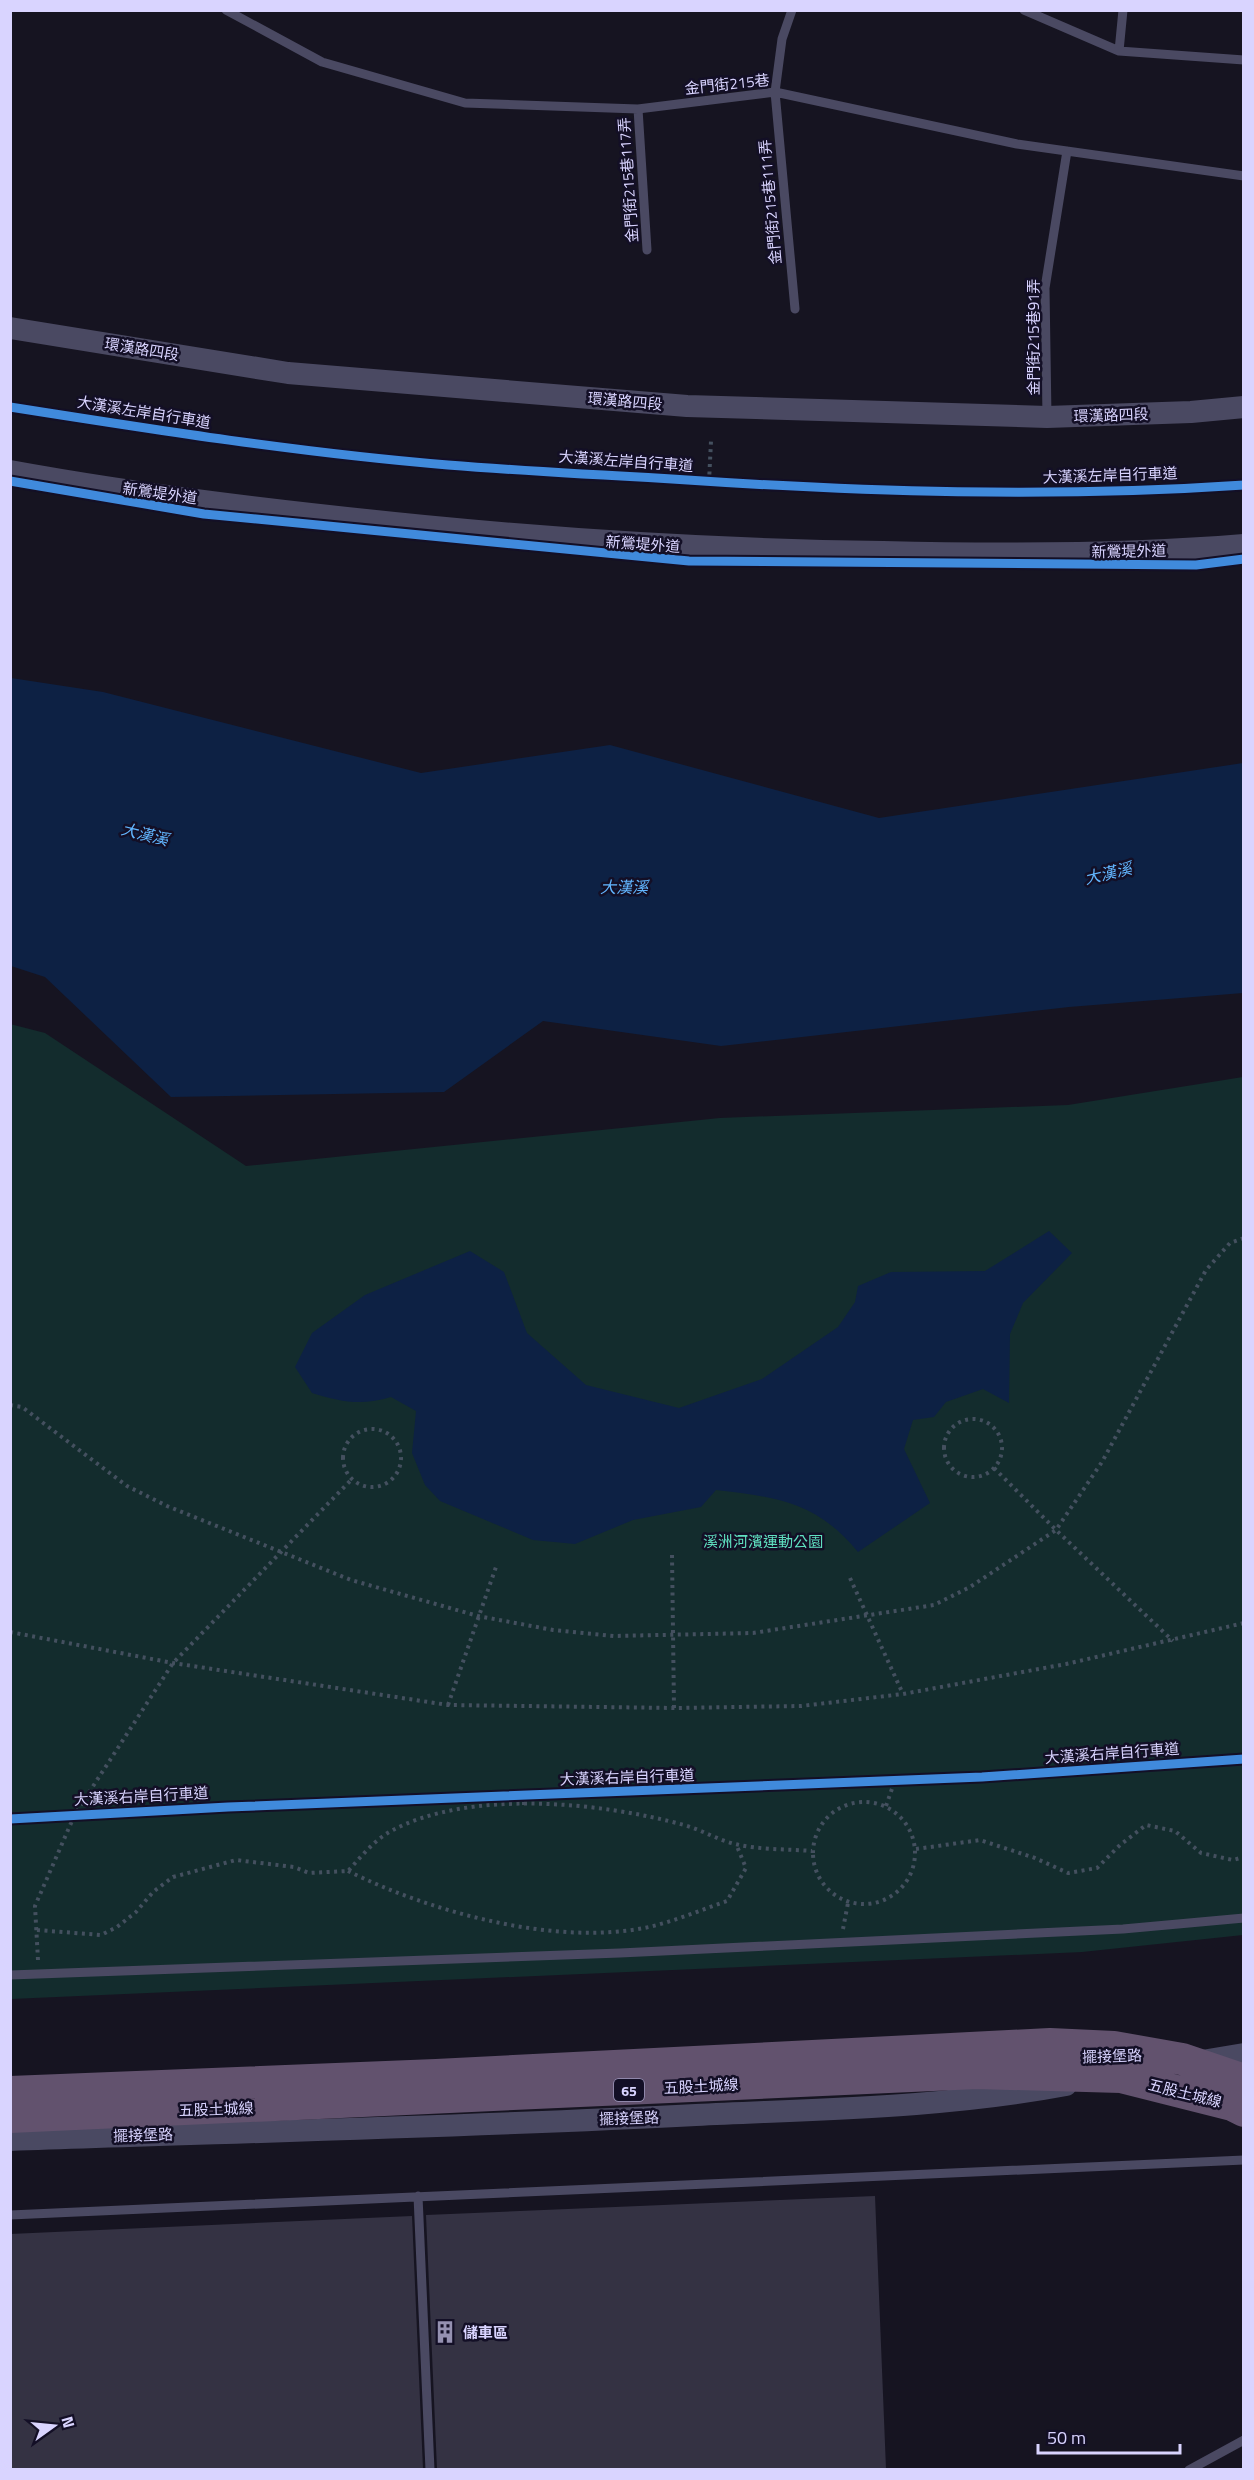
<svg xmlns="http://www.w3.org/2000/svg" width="1254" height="2480" viewBox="0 0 1254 2480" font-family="'Titillium Web','Noto Sans TC',sans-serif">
	<rect width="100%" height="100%" fill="#161421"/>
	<!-- green -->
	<path fill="#132c2d" d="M10 1024 45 1033 246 1166 720 1118 1068 1105 1243 1077V1935L1082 1952 11 1999Z"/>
	<!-- water -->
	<path fill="#0d2144" d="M11 678 103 692 421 773 610 745 879 818 1243 763V993L1069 1007 721 1046 543 1021 444 1092 171 1097 45 977 11 966Z
		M1049 1231 1072 1253 1023 1303 1010 1334 1009 1403 983 1389 946 1402 934 1417 913 1420 904 1449 930 1503 858 1552C817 1502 777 1497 716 1490L701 1507 633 1520 575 1544 533 1540 440 1501 425 1485 412 1453 416 1411 391 1397C362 1406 341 1402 312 1393L295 1367 312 1333 365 1295 470 1251 504 1272 527 1333 586 1385 679 1408 762 1379 838 1327 855 1302 858 1286 891 1272 985 1271Z"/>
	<!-- building -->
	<path fill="#343243" d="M875 2196 886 2469H437L426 2215Z
		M412 2216 423 2469H10V2234Z"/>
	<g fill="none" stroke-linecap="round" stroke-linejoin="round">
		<!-- path -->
		<path stroke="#44505f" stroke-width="4" stroke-dasharray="3 4.5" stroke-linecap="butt" d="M709 482 711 441
			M10 1405 22 1407 127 1486 167 1506 351 1580 478 1616 553 1630 614 1636 753 1633 934 1605 970 1587 1056 1530 1102 1462 1206 1270 1230 1243 1244 1238
			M944 1448a29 29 0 1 1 58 0a29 29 0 1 1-58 0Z
			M343 1458a29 29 0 1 1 58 0a29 29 0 1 1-58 0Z
			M994 1468 1056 1530 1173 1641
			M672 1555 674 1708
			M850 1578 903 1694
			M10 1632 173 1663 448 1705 674 1708 801 1706 903 1694 1066 1664 1244 1623
			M448 1705 497 1564
			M813 1853a51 51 0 1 1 102 0a51 51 0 1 1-102 0Z
			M524 1805V1796
			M886 1806 895 1780
			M916 1849 980 1840 1035 1858 1068 1873 1097 1868 1120 1845 1146 1825 1175 1831 1201 1853 1233 1860 1244 1857
			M348 1871C431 1912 556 1947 649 1927 675 1921 701 1910 727 1901L746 1868 736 1844
			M843 1929 848 1903
			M37 1930 101 1935 117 1927 136 1912 153 1892 173 1877 236 1860 294 1867 309 1873 348 1871C361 1857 374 1840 391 1831 469 1789 601 1802 684 1825 702 1830 718 1840 735 1844 759 1850 788 1849 812 1851
			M38 1960 35 1906 75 1814 173 1663 352 1479"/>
		<!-- service -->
		<path stroke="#4a4962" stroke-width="9" d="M226 10 322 62 465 103 638 109 775 92 1017 144 1244 176
			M792 10 782 39 775 92 795 309
			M1024 10 1119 51 1244 60
			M1119 51 1123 10
			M638 109 647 250
			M1047 417 1045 288 1067 151
			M10 1975 620 1953 1123 1929 1244 1918
			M418 2196 430 2470
			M10 2215 1244 2160
			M1189 2470 1244 2440"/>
		<!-- tertiary -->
		<path stroke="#4a4962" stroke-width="22" d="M10 328 288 373 687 406 1047 417 1191 412 1244 407
			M10 471C147 496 286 512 424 526 577 541 729 550 883 552 1003 555 1124 555 1244 545
			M1196 2062 1244 2054
			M10 2140C239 2132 467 2127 696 2115 819 2109 944 2108 1066 2085"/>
		<!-- trunk-bridge -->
		<path stroke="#62526e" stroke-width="32" d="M10 2092 436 2075 1050 2044 1114 2047 1182 2059 1244 2080
			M10 2117 977 2073 1121 2077 1232 2105 1244 2111"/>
		<!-- cycleway casing -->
		<g stroke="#130f26" stroke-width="13">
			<path id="cycleway" d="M10 407C156 430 302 453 448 465 523 471 597 475 672 479 862 492 1053 498 1244 485
				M10 481 204 514 689 561 1196 565 1244 559
				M10 1819 228 1807 982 1777 1244 1759"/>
		</g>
		<!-- cycleway -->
		<use href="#cycleway" stroke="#408adc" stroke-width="9"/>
	</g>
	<!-- icons -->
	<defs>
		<g id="building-bare" transform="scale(1.8)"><path d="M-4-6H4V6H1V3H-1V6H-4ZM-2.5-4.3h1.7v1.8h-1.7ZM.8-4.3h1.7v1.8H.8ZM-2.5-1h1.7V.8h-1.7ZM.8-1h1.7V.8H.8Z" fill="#9591b1" stroke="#130f26" stroke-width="2.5" paint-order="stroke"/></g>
	</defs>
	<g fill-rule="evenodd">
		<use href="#building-bare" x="445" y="2332"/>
	</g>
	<g text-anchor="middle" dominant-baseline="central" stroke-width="5" stroke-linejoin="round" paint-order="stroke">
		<!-- shield labels -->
		<rect fill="#130f26" stroke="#9e99be" stroke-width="1.5" x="614" y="2079" width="30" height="22" rx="4.5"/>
		<g font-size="14" font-weight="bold" fill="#d9d4ff">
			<text x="629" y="2090">65</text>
		</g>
		<!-- street labels -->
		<g font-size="15" fill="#d9d4ff" stroke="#130f26">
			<text transform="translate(727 84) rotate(-6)">金門街215巷</text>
			<text transform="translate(628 180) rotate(-94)">金門街215巷117弄</text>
			<text transform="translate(770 202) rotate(-95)">金門街215巷111弄</text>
			<text transform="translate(1033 337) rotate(-90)">金門街215巷91弄</text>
			<text transform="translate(142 349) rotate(9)">環漢路四段</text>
			<text transform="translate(625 401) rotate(5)">環漢路四段</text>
			<text transform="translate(144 412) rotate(9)">大漢溪左岸自行車道</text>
			<text transform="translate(1111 415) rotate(-2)">環漢路四段</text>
			<text transform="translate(626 461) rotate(4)">大漢溪左岸自行車道</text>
			<text transform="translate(1110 475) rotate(-2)">大漢溪左岸自行車道</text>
			<text transform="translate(160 493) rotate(8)">新鶯堤外道</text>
			<text transform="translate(643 544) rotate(4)">新鶯堤外道</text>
			<text transform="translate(1129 551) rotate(-1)">新鶯堤外道</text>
			<text transform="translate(1112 1753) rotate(-4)">大漢溪右岸自行車道</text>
			<text transform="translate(627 1777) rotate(-2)">大漢溪右岸自行車道</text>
			<text transform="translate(141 1796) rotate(-3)">大漢溪右岸自行車道</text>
			<text transform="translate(1112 2056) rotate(-2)">擺接堡路</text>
			<text transform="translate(701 2086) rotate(-3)">五股土城線</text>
			<text transform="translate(1185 2093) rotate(14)">五股土城線</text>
			<text transform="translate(216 2109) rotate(-2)">五股土城線</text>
			<text transform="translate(629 2118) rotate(-2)">擺接堡路</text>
			<text transform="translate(143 2135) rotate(-2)">擺接堡路</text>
		</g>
		<!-- park labels -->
		<g font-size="15" fill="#5fe0c0" stroke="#130f26">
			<text x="763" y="1541">溪洲河濱運動公園</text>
		</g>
		<!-- poi labels -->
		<g font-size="15" font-weight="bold" fill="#d9d4ff" stroke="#130f26" text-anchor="start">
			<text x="463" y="2332">儲車區</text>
		</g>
		<!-- water labels -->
		<g font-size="16" font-style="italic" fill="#62b6ff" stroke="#130f26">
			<text transform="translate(145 834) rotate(14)">大漢溪</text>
			<text transform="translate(1108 873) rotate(-13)">大漢溪</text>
			<text x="624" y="887">大漢溪</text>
		</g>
	</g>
	<!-- border -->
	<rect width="1254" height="2480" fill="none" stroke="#d9d4ff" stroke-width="24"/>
	<!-- north arrow -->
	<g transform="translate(54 2426) rotate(75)" stroke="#130f26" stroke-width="4.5" paint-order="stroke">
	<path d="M0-4.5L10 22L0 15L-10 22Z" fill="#d9d4ff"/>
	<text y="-9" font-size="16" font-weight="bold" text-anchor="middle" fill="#d9d4ff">N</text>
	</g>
	<!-- scale -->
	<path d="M1038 2444v9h142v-9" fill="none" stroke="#d9d4ff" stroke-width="3"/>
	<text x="1047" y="2444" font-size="18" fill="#d9d4ff" stroke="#130f26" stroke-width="4.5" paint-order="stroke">50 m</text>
</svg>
